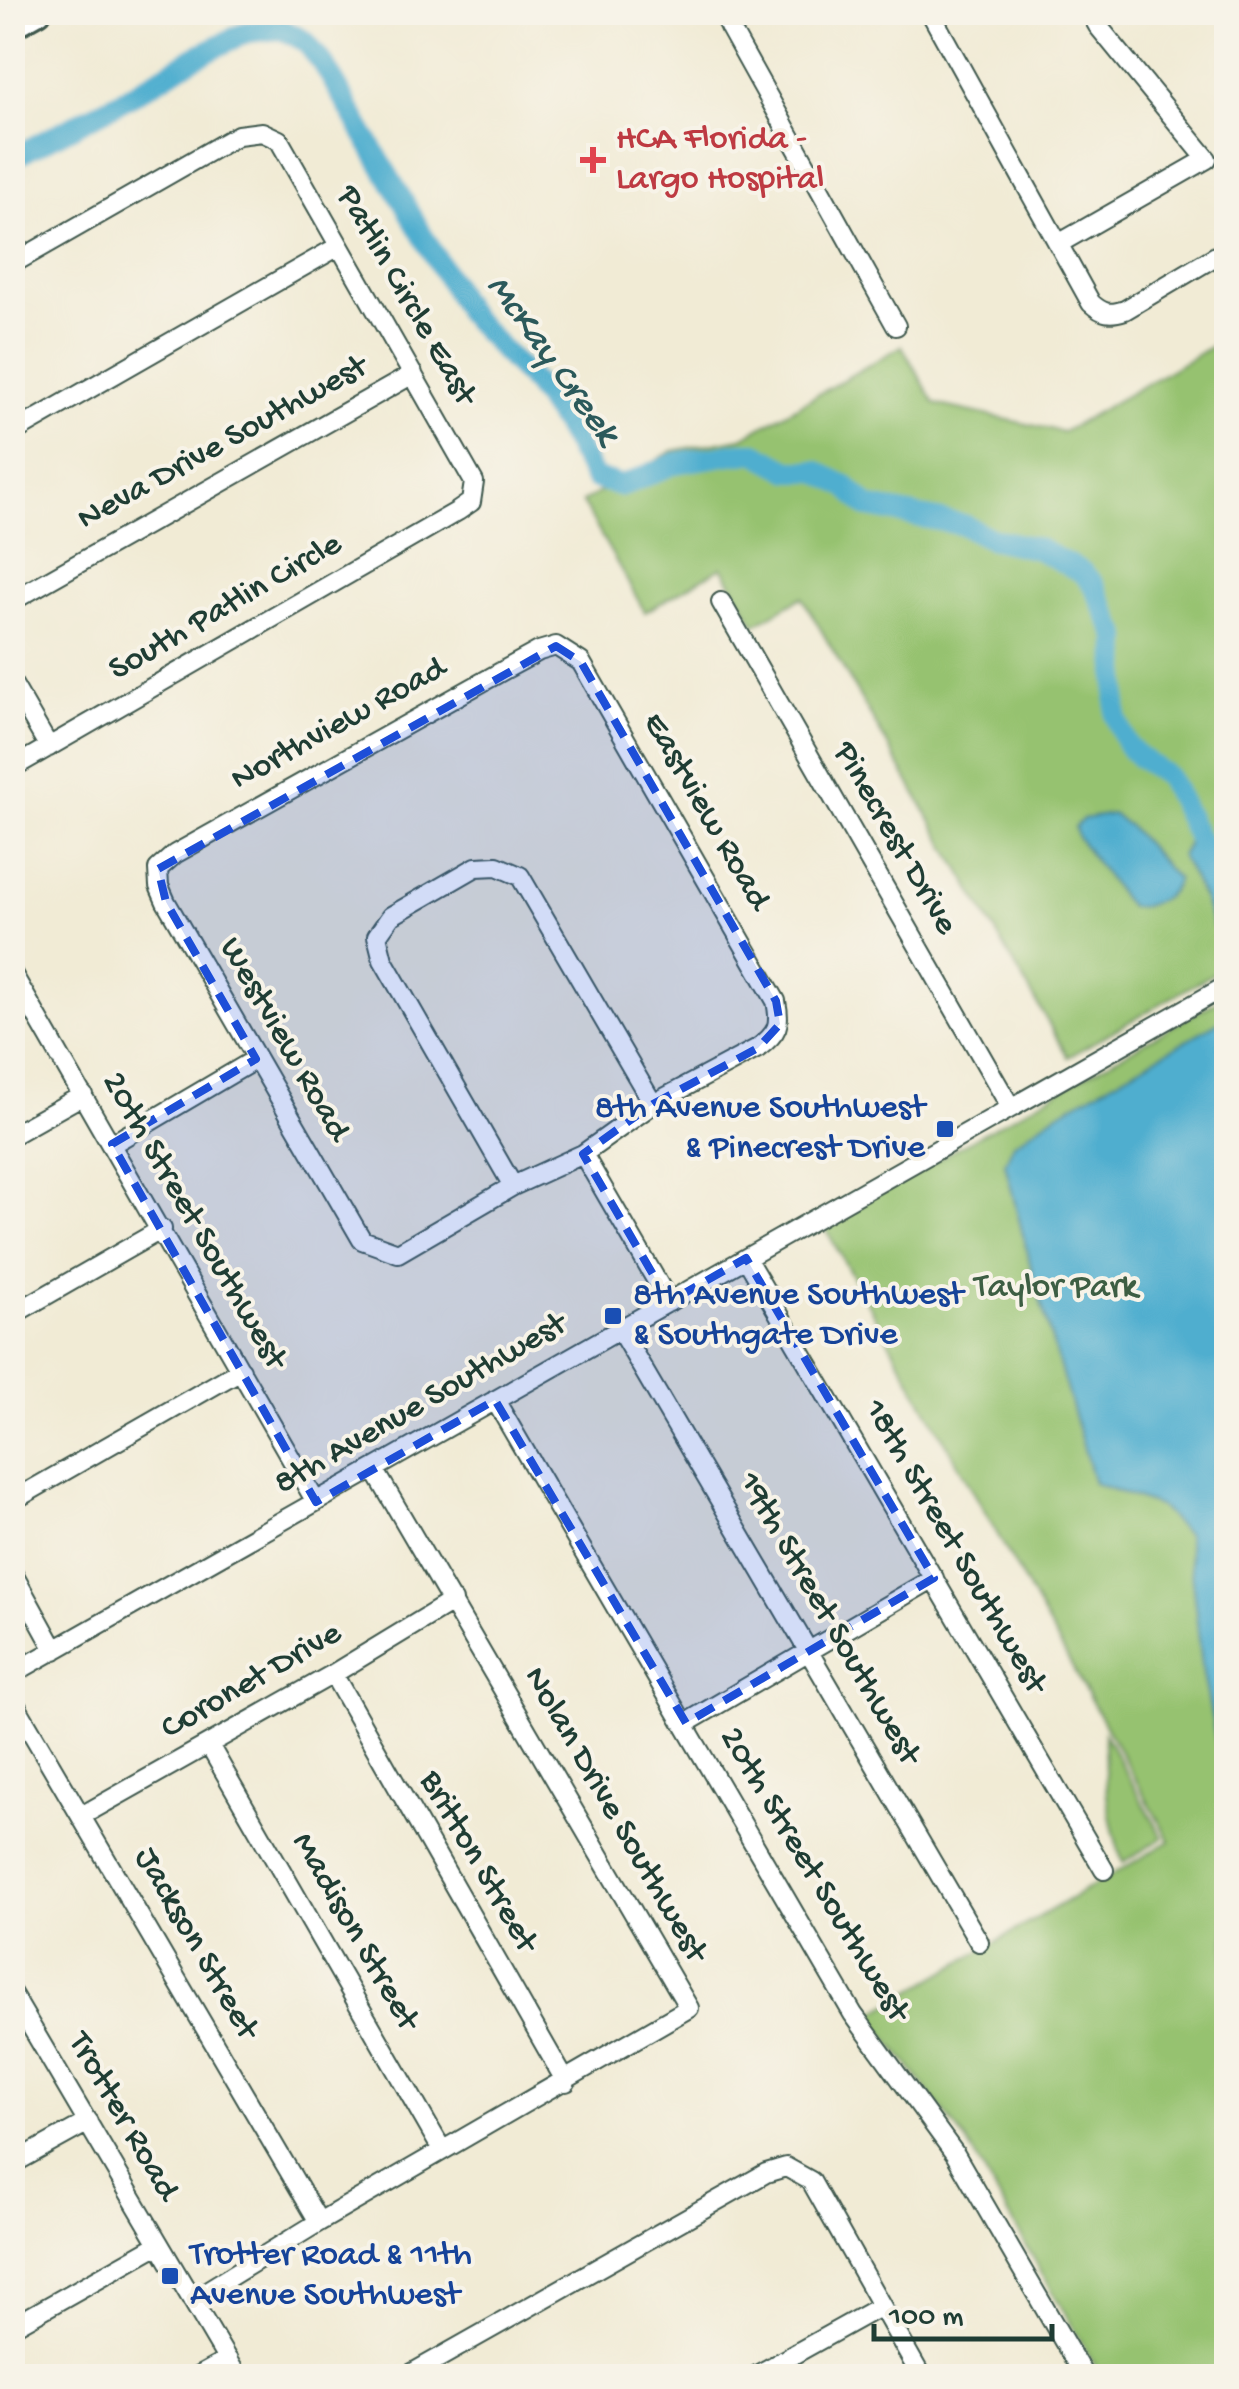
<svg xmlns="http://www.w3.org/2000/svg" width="1239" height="2389" viewBox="0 0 1239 2389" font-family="'Gochi Hand',sans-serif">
	<rect width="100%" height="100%" fill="#f7f3e8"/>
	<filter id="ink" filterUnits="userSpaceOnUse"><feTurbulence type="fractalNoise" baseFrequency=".01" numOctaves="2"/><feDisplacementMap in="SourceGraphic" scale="20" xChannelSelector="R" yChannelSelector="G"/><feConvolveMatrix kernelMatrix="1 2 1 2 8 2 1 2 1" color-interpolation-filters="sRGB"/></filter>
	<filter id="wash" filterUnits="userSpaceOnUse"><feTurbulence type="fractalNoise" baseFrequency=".0048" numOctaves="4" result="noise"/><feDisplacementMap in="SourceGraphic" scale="40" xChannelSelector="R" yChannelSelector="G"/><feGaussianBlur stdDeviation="2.25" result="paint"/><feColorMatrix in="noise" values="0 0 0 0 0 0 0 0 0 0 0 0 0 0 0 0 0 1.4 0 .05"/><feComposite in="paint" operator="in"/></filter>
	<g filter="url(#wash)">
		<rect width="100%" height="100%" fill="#f1ebd5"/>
		<!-- green -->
		<path fill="#96c270" stroke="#5a8052" stroke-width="2.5" d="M1226 338V966L1068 1057 802 597 755 624 722 567 645 612 582 502 673 451 742 438 902 346 935 404 1063 432Z
			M1226 996V2376H1101L967 2142 870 2015 1170 1841 823 1224Z
			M1104 1733 1163 1838 1123 1862C1107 1820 1104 1778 1104 1733Z"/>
		<!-- water -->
		<path fill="#50aecf" stroke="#387682" stroke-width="2.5" d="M1112 814 1130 827 1177 879C1173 898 1148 908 1129 907L1078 838 1075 827 1083 819Z
			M1194 832 1226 856V930L1213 927 1204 900 1181 856Z
			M1226 1018V1791L1203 1674 1187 1535 1159 1506 1094 1483 1034 1279 1005 1163 1014 1143 1056 1114Z"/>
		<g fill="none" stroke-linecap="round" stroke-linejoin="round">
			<!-- river -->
			<path stroke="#50aecf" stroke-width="22" d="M12 158 127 98 195 57 247 32 281 29 305 41 324 65 469 315 534 383 564 425 594 478 622 486 676 463 739 453H756L790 471H816L846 486 868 507 964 525 989 538 1038 549 1082 572 1094 585 1118 637 1116 716 1122 734 1128 746 1139 757 1168 777 1207 857"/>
		</g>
	</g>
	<g filter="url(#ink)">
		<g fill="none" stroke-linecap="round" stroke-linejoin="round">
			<!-- minor casing -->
			<g stroke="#3e574c" stroke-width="22">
				<path id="minor" d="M721 12 896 326
					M930 12 1091 303C1103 314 1110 315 1125 310L1226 250
					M1226 12V13
					M729 27 755 12
					M1060 243 1207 159 1098 26 1090 12
					M12 264 238 135 262 132 279 140 474 482 471 502 458 511 12 768
					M12 433 339 246
					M12 601 413 374
					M721 602 1011 1108
					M556 646 581 662 776 1001C781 1025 778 1033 758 1048L653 1104 583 1154 513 1186 398 1253 362 1240 166 902 159 886 158 869 175 854 504 670 539 651Z
					M12 683 49 747
					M12 973 316 1502
					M12 1135 83 1095
					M112 1144 256 1059
					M583 1154 669 1302
					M513 1186 383 960 377 936 391 916 476 867 497 866 520 876 653 1104
					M746 1258 1104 1870
					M12 1315 162 1229
					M620 1330 979 1942
					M495 1400 853 2014 955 2154 1084 2376
					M12 1501 241 1370
					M12 1572 55 1650
					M12 1674 1226 986
					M333 1674 566 2082
					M12 1699 319 2222
					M686 1723 934 1578
					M209 1745 442 2150
					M83 1815 333 1674 453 1601
					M12 1994 237 2376
					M12 2164 88 2122
					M192 2300 319 2222 689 2008 374 1469
					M12 2327 159 2244
					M199 2376 228 2360
					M407 2376 766 2173 786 2167 811 2181 921 2376
					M755 2376 881 2306"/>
			</g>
			<!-- major casing -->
			<g stroke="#3e574c" stroke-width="28">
				<path id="major" d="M12 27 39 12"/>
			</g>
			<!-- minor -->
			<use href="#minor" stroke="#fff" stroke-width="18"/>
			<!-- major -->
			<use href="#major" stroke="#fff" stroke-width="22"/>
		</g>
	</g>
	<!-- marked area -->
	<path fill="#1d4ed8" fill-opacity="0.2" stroke="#1d4ed8" stroke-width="8" stroke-dasharray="20 12" stroke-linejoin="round" d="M556 646 581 662 776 1001 780 1024 758 1048 653 1104 583 1154 669 1302 746 1258 934 1578 686 1723 495 1400 316 1502 112 1144 256 1059 166 902 158 869Z"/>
	<!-- markers -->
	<path fill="#e0444e" stroke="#f7f3e8" stroke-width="4" d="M588 145h10v10h10v10h-10v10h-10v-10h-10v-10h10z"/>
	<g fill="#1a4fb4" stroke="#f7f3e8" stroke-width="4">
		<rect x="935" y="1119" width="20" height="20" rx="5"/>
		<rect x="603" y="1306" width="20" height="20" rx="5"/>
		<rect x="160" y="2266" width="20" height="20" rx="5"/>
	</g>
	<g text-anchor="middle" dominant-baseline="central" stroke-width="8" stroke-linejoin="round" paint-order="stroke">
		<!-- health labels -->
		<g font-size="35" fill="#be3a42" stroke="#f7f3e8" text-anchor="start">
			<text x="616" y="140">HCA Florida -<tspan x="616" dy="40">Largo Hospital</tspan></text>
		</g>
		<!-- street labels -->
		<g font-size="35" fill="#1f3d34" stroke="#f7f3e8">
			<text transform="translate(405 296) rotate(60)">Patlin Circle East</text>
			<text transform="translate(223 444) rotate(-29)">Neva Drive Southwest</text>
			<text transform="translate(226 608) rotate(-30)">South Patlin Circle</text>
			<text transform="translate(339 725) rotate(-29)">Northview Road</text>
			<text transform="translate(705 812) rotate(60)">Eastview Road</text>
			<text transform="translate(894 839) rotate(60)">Pinecrest Drive</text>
			<text transform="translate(283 1040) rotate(60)">Westview Road</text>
			<text transform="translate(193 1221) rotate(60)">20th Street Southwest</text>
			<text transform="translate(421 1405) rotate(-30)">8th Avenue Southwest</text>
			<text transform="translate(954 1547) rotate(60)">18th Street Southwest</text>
			<text transform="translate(828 1619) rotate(60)">19th Street Southwest</text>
			<text transform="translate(252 1682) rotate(-30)">Coronet Drive</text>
			<text transform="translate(614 1815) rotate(60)">Nolan Drive Southwest</text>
			<text transform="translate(477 1862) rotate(60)">Britton Street</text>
			<text transform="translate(813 1875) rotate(59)">20th Street Southwest</text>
			<text transform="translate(354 1932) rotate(60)">Madison Street</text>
			<text transform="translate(195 1944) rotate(60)">Jackson Street</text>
			<text transform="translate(122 2117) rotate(60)">Trotter Road</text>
		</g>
		<!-- transit labels -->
		<g font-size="35" fill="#164399" stroke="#f7f3e8" text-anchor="start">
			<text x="925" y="1109" text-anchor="end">8th Avenue Southwest<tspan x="925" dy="40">&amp; Pinecrest Drive</tspan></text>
			<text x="633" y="1296">8th Avenue Southwest<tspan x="633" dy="40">&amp; Southgate Drive</tspan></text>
			<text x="190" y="2256">Trotter Road &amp; 11th<tspan x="190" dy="40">Avenue Southwest</tspan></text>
		</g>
		<!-- park labels -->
		<g font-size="35" fill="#3d5e43" stroke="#f7f3e8">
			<text x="1056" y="1288">Taylor Park</text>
		</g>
		<!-- water labels -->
		<g font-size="38" font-style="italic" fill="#2b595b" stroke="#f7f3e8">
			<text transform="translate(551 361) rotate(54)">McKay Creek</text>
		</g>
	</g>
	<!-- margin -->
	<rect width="1239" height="2389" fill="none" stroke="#f7f3e8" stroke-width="50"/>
	<!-- scale -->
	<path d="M874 2324v15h178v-15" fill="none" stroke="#1f3d34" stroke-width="5"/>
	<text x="889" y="2324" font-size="30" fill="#1f3d34" stroke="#f7f3e8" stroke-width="8" paint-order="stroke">100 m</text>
</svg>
